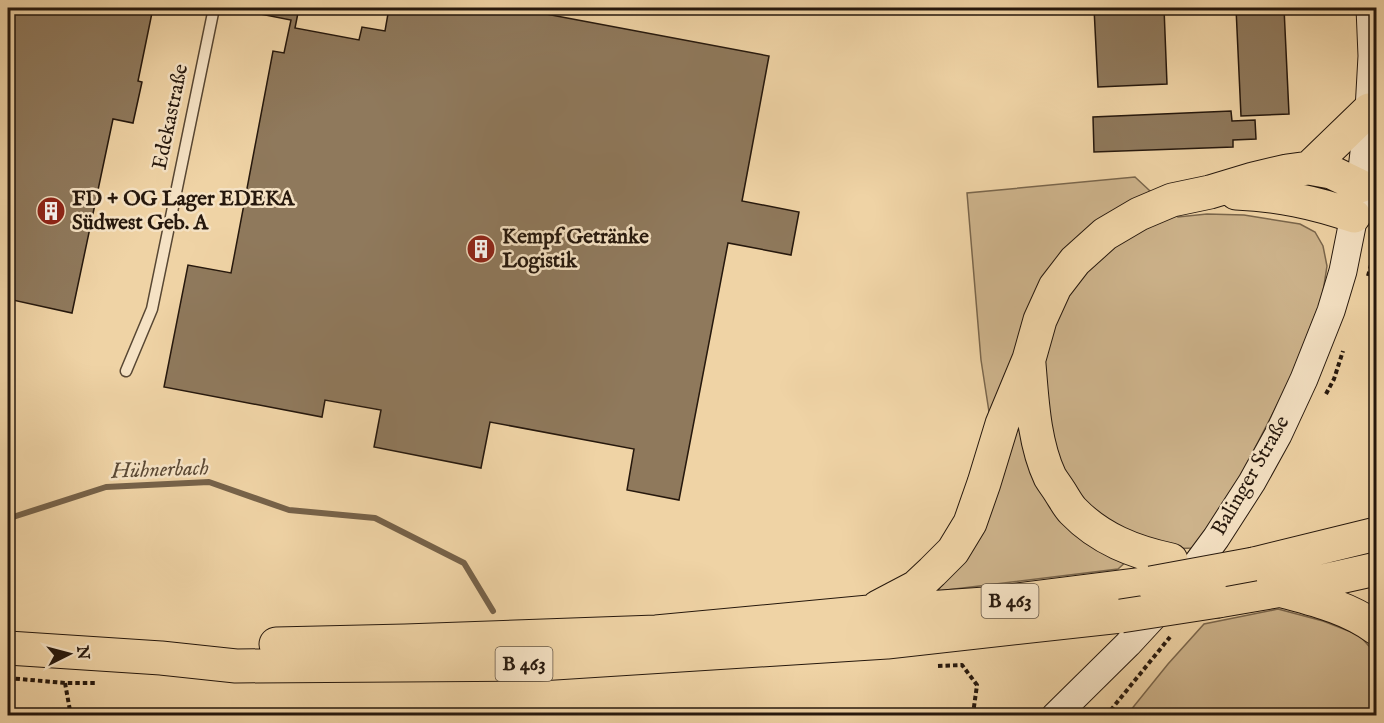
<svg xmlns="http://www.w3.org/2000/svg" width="1384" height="723" viewBox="0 0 1384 723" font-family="'IM FELL English',serif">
	<rect width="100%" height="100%" fill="#efd3a5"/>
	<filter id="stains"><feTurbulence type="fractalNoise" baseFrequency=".00333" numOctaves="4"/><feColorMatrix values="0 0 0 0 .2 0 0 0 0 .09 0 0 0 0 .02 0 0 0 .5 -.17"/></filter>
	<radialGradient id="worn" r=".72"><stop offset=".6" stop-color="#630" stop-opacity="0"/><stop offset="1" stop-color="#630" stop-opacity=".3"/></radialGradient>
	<!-- green -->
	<path fill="#cdb38b" stroke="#7a664c" stroke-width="1.5" d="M1135 177 1178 217 1207 214 1244 215 1300 224 1315 232 1323 246 1327 266 1322 298 1288 384 1241 475 1194 548 1139 550 1118 569 938 591 1000 483 981 360 967 193Z
		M1278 609 1323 621 1359 635 1376 654V715L1126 716 1168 664 1204 624Z"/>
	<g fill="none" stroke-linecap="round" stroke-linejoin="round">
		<!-- stream -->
		<path stroke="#766249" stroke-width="6" d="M8 520 13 517 106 487 209 482 289 510 375 518 464 563 493 611"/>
	</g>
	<!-- building -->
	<path fill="#8f795c" stroke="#26180d" stroke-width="1.5" d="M8 8H153L138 81 142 82 133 123 113 119 72 313 8 299Z
		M235 8H299L295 28 359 40 362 27 385 31 389 8H514L769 56 742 201 799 212 791 255 728 243 679 500 627 490 634 449 490 422 481 468 374 447 381 410 325 400 322 417 164 387 188 265 231 273 273 51 284 53 291 20 234 9Z
		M1094 8H1164L1167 84 1098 87Z
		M1236 8H1284L1289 114 1241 116Z
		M1231 111 1232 121 1255 120 1256 139 1233 140V147L1094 152 1093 117Z"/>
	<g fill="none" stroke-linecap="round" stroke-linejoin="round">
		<!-- lane casing -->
		<g stroke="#584733" stroke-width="13">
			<path id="lane" d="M126 371 152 309 214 8"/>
		</g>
		<!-- secondary casing -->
		<g stroke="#26180d" stroke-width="29">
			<path id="secondary" d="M1055 716 1128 644 1176 592 1216 538 1252 482 1278 435 1304 379 1331 311 1343 271 1360 186 1369 110 1372 56 1370 8"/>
		</g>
		<!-- highway casing -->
		<g stroke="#26180d" stroke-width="35">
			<path id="highway" d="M1309 168 1331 172 1360 186
				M1236 193C1279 195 1313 202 1354 216
				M1029 364C1032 400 1034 443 1050 477 1053 482 1057 487 1060 492 1064 498 1068 506 1073 511 1100 539 1134 552 1171 560
				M1254 564 1376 534
				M1283 591C1316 600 1349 608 1376 628
				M1218 601 1282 590 1376 569
				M878 607 916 587 932 572 953 551 970 523 984 483 1002 424 1029 359 1040 320 1055 287 1075 261 1105 234 1139 214 1172 200 1210 192 1253 179 1287 171 1309 168 1369 110
				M276 644 405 641 656 632 869 612 985 604 1151 583
				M8 648 161 658 236 666 539 664 887 642 1121 616"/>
		</g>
		<!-- path -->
		<path stroke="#26180d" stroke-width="4" stroke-dasharray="4.5 3" stroke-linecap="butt" d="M1368 276 1376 246
			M1326 394 1334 379 1343 351
			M938 666 962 665 977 685 973 714 971 716
			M8 678 65 683H96
			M65 683 71 716
			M786 716H823
			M1106 716 1170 637"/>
		<!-- lane -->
		<use href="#lane" stroke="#f5e2c4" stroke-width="10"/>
		<!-- secondary -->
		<use href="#secondary" stroke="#f5e2c4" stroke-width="27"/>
		<!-- highway -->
		<use href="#highway" stroke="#efd3a5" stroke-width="33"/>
		<!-- highway-bridge casing -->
		<g stroke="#26180d" stroke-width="35" stroke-linecap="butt">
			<path id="highway-bridge" d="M1151 583 1254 564
				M1121 616 1218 601"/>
		</g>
		<!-- highway-bridge -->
		<use href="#highway-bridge" stroke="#efd3a5" stroke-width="33"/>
	</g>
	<!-- icons -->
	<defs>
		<g id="building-disc" transform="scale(1.5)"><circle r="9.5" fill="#8f2418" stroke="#f5e2c4"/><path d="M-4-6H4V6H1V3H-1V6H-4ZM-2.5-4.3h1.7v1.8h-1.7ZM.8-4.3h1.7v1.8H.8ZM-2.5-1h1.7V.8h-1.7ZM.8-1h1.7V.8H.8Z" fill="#fff"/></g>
	</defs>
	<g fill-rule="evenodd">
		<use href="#building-disc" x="51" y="211"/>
		<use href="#building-disc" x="481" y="249"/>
	</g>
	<g text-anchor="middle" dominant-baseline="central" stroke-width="5" stroke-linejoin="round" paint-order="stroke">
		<!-- shield labels -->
		<g fill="#f5e2c4" stroke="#645544" stroke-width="1.5">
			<rect x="981.5" y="584" width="57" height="34" rx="4.5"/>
			<rect x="495.5" y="647" width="57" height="34" rx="4.5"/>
		</g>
		<g font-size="20" font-weight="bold" fill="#26180d">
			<text x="1010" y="601">B 463</text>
			<text x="524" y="664">B 463</text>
		</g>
		<!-- street labels -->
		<g font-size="21" fill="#26180d" stroke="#f5e2c4">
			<text transform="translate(171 117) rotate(-78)">Edekastraße</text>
			<text transform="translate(1251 476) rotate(-60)">Balinger Straße</text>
		</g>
		<!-- poi labels -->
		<g font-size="21" font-weight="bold" fill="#26180d" stroke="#f5e2c4" text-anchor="start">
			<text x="72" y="199">FD + OG Lager EDEKA<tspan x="72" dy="24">Südwest Geb. A</tspan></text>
			<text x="502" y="237">Kempf Getränke<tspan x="502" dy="24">Logistik</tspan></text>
		</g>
		<!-- water labels -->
		<g font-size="22" font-style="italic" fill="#5b4935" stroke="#f5e2c4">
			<text transform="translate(160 470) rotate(-2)">Hühnerbach</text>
		</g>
	</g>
	<!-- margin -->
	<rect width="1384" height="723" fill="none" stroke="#efd3a5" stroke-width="30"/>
	<rect x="9" y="9" width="1366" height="705" fill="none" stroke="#26180d" stroke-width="3"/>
	<rect x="15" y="15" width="1354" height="693" fill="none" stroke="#26180d" stroke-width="1.5"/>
	<!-- north arrow -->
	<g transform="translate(69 654) rotate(84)" stroke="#f5e2c4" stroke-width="4.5" paint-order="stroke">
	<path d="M0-4.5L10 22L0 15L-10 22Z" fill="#26180d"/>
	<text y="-9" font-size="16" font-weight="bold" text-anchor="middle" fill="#26180d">N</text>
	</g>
	<rect width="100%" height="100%" filter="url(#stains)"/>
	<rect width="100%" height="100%" fill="url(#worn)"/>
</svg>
